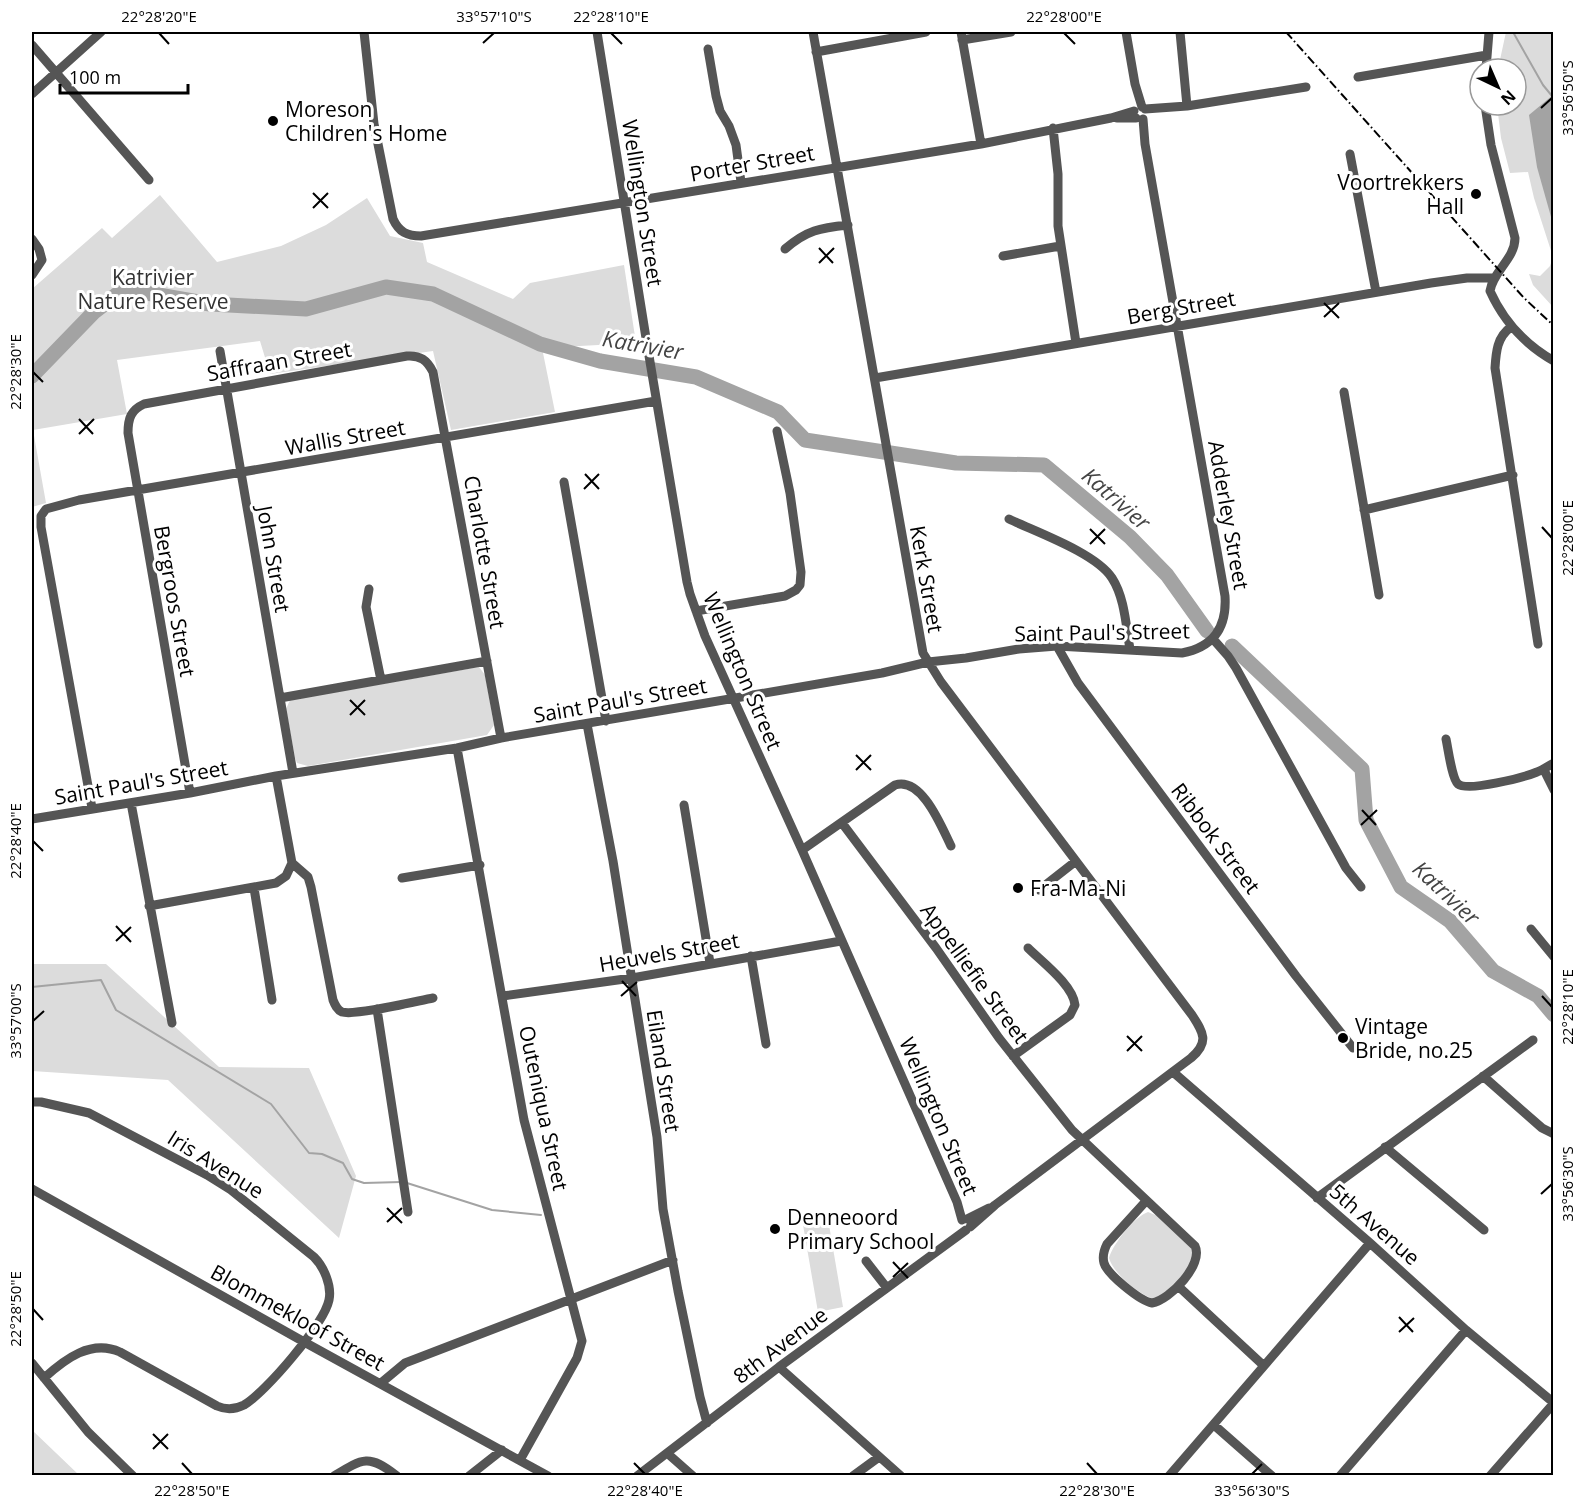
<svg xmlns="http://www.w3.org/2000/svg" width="1585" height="1507" viewBox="0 0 1585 1507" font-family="'Open Sans',sans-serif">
	<rect width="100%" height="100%" fill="#fff"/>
	<!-- green -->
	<path fill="#dcdcdc" d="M1506 32H1553V307L1533 285 1529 274 1540 276 1550 266 1553 257 1534 198 1528 172 1510 173 1501 138 1497 105H1516V69H1498Z
		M160 195 217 262 281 246 326 225 367 198 390 236 423 243 427 262 513 299 530 283 624 265 636 343 542 348 555 412 451 430 433 351 270 374 260 341 117 360 127 414 33 430 46 503 32 507V289L102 228 112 238Z
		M479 667 485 675 494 725 487 735 308 766 297 763 295 758 286 709 290 700Z
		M32 964H106L219 1067 309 1068 356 1176 339 1238 168 1080 32 1071Z
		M1148 1212 1160 1217 1195 1251C1191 1269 1173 1289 1157 1300 1141 1296 1114 1275 1109 1258 1113 1244 1134 1217 1148 1212Z
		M827 1213 843 1307 818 1312 802 1219Z
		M32 1430 79 1475H32Z"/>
	<!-- water -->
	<path fill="#a3a3a3" d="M1553 95V224L1537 167 1529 115Z"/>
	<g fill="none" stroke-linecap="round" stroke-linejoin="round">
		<!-- stream -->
		<path stroke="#a3a3a3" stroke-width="2" d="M1513 32 1543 85 1552 96
			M32 987 101 980 116 1010 271 1104 309 1153 322 1154 343 1163 352 1179 364 1183 401 1182
			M407 1183 492 1210 541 1215"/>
		<!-- river -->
		<path stroke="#a3a3a3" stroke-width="15" d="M32 376 94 312 124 289 210 304 306 309 386 287 433 294 540 344 600 361 696 377 778 412 805 440 956 463 1044 465 1130 537 1167 575 1207 631
			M1232 646 1362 769 1366 820 1401 887 1450 921 1493 971 1538 996 1554 1015"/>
		<!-- street -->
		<path stroke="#555" stroke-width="9" d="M364 32 374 124 393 219C399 232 407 236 421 236L981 144 1111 118 1134 111
			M597 32 646 338 687 582 690 594 705 636 802 850 957 1202 962 1220
			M813 32 923 653 941 682 1192 1015C1203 1032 1210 1042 1191 1058L995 1205 970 1227
			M961 32 981 144
			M1126 32 1135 84 1142 107
			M1180 32 1187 106
			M962 40 1011 32
			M32 45 149 180
			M708 49 716 96 720 111 729 126 736 145 741 182
			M816 52 926 32
			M1486 69 1489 32
			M1358 77 1487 55
			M32 94 101 32
			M1485 105 1491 145 1515 238C1515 259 1493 271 1490 291 1504 322 1524 344 1554 361
			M1145 109 1187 106 1306 87
			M1117 118H1136
			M1053 128 1058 174V226L1076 343
			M1350 154 1376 292
			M32 239 39 249 42 260 32 275
			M785 249C807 230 820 228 848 225
			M1003 256 1060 246
			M1511 327C1497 337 1496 352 1495 368L1538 644
			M220 351 293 773
			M875 378 1431 283 1467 278H1494
			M1344 392 1379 595
			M564 482 606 721
			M1364 510 1513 475
			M1009 519C1036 532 1096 553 1112 578 1125 598 1126 627 1130 649
			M369 589 366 607 381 680
			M696 611 785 596 796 590 800 585 801 572 790 493 777 431
			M1213 639 1228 656 1236 668 1346 868 1361 887
			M1057 646 1078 683 1296 976 1353 1048
			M280 698 487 661
			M587 724 613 861 633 987 657 1137 663 1209 678 1291 700 1397 707 1423
			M1446 739C1448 748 1452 779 1458 784 1468 792 1525 777 1537 772 1543 770 1548 766 1554 763
			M457 748 524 1120 582 1341 577 1358 520 1460
			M1544 770 1554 790
			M190 793 128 433C128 418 131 410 144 404L407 356C420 355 427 360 433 372L501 738
			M131 803 172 1023
			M684 805 710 963
			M92 808 41 527V516L46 509 79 500 656 401
			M32 819 190 793 276 776 457 748 501 738 882 673 928 662 966 658 1019 649 1057 646 1182 653C1213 647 1227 628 1225 596L1145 144 1143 119
			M842 823 936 948 999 1038 1072 1130 1195 1246C1204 1264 1170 1300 1152 1303 1140 1301 1107 1274 1104 1263 1102 1256 1104 1250 1107 1244L1146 1201
			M802 850 895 785C922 776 942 828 951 846
			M292 863 308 877 311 887 333 1000C335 1005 337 1010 342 1012 355 1016 417 1001 433 998
			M402 878 480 865
			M254 888 272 1000
			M1039 890 1076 861
			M149 906 276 883 286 876 292 863 276 776
			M1531 929 1554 957
			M751 956 766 1044
			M503 996 632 978 841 941
			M377 1009 408 1212
			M1013 1056 1070 1015 1075 1005C1073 985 1042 962 1028 948
			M1173 1072 1370 1243 1466 1330 1554 1403
			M1483 1076 1542 1128 1554 1134
			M32 1102H41L89 1113 207 1175 231 1190 314 1257C324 1267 332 1286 329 1300 324 1324 265 1393 244 1405 236 1409 226 1410 217 1406L120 1352C91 1339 65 1359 44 1378
			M1385 1147 1484 1230
			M32 1189 306 1343 548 1476
			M1317 1198 1533 1040
			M967 1219 989 1208
			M866 1261 887 1288
			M1178 1286 1263 1365
			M32 1363 88 1432 133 1476
			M779 1367 901 1476
			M381 1383 405 1363 673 1260
			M1214 1425 1272 1476
			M667 1453 693 1476
			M334 1476C363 1458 369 1454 397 1476
			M469 1476 502 1450
			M637 1476 779 1367 966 1230
			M853 1476 879 1457
			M1169 1476 1370 1243
			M1340 1476 1466 1330
			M1490 1476 1554 1403"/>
		<!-- rail -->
		<path stroke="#000" stroke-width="2" stroke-dasharray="9 3 1.5 3" stroke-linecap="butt" d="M1286 32 1524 298 1554 326"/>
	</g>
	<!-- ticks -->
	<path fill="none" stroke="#000" stroke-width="2" d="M159 33 169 44M611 33 622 44M1064 33 1075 44M483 43 494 33M1541 108 1552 98M313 193 328 208M313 208 328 193M819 248 833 263M819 263 834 248M1324 303 1339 318M1324 317 1339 303M33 372 43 382M79 419 93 434M79 434 94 419M585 474 599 489M584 489 599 474M1542 527 1552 538M1090 529 1105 544M1090 544 1105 529M350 700 365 715M350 715 365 700M856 755 871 770M856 770 871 755M1362 810 1376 825M1361 825 1377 810M33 841 43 851M116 926 131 942M116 941 131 927M622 981 636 996M621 996 637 982M1542 996 1552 1007M33 1021 44 1011M1127 1036 1142 1051M1127 1051 1142 1036M1541 1194 1552 1184M387 1208 402 1223M387 1222 402 1208M893 1262 908 1278M893 1277 908 1263M33 1309 43 1320M1399 1317 1413 1332M1399 1332 1414 1318M153 1434 168 1449M153 1449 168 1434M182 1463 192 1474M634 1463 645 1474M1087 1463 1097 1474M1252 1474 1262 1464"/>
	<!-- markers -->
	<g fill="#000" stroke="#fff" stroke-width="2">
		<circle cx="273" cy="121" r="6"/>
		<circle cx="1476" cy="194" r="6"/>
		<circle cx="1018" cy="888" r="6"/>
		<circle cx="1343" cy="1038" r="6"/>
		<circle cx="775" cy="1229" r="6"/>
	</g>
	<g text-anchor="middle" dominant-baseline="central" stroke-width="6" stroke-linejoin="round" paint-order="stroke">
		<!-- poi labels -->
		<g font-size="21" fill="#000" stroke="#fff" text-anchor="start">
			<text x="285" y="109">Moreson<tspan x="285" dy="24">Children's Home</tspan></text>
			<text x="1464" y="182" text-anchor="end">Voortrekkers<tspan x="1464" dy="24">Hall</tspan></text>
			<text x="1030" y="888">Fra-Ma-Ni</text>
			<text x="1355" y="1026">Vintage<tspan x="1355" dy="24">Bride, no.25</tspan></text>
			<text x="787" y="1217">Denneoord<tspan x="787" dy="24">Primary School</tspan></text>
		</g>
		<!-- street labels -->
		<g font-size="21" fill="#000" stroke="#fff">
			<text transform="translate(752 163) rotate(-10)">Porter Street</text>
			<text transform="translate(643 203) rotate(81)">Wellington Street</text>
			<text transform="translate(1181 307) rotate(-10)">Berg Street</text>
			<text transform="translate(279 361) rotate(-10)">Saffraan Street</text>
			<text transform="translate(345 437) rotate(-10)">Wallis Street</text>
			<text transform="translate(1229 515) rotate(80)">Adderley Street</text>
			<text transform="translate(485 552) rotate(80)">Charlotte Street</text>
			<text transform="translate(274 559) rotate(80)">John Street</text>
			<text transform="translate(927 579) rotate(80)">Kerk Street</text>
			<text transform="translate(175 601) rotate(80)">Bergroos Street</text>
			<text transform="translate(1102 632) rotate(-1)">Saint Paul's Street</text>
			<text transform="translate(743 671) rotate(67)">Wellington Street</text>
			<text transform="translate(620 700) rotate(-10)">Saint Paul's Street</text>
			<text transform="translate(141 782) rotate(-10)">Saint Paul's Street</text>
			<text transform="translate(1216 838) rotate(53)">Ribbok Street</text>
			<text transform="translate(669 952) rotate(-10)">Heuvels Street</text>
			<text transform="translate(975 973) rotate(54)">Appelliefie Street</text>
			<text transform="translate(664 1071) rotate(81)">Eiland Street</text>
			<text transform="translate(544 1108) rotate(78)">Outeniqua Street</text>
			<text transform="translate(939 1116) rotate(67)">Wellington Street</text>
			<text transform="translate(216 1164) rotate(32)">Iris Avenue</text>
			<text transform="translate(1375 1224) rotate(41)">5th Avenue</text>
			<text transform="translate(298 1317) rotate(29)">Blommekloof Street</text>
			<text transform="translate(780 1345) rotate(-37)">8th Avenue</text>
		</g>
		<!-- park labels -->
		<g font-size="21" fill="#333" stroke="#fff">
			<text x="153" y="277">Katrivier<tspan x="153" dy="24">Nature Reserve</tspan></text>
		</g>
		<!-- water labels -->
		<g font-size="22" font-style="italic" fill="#444" stroke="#fff">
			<text transform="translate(643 344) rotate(10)">Katrivier</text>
			<text transform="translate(1117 498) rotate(41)">Katrivier</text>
			<text transform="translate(1447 892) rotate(43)">Katrivier</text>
		</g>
	</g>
	<!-- border -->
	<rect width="1585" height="1507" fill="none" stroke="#ffffff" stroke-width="66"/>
	<!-- north arrow -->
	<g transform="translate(1498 87) rotate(136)"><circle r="28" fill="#ffffff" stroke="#999999" stroke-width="1.5"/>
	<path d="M0-4.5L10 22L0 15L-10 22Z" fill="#000000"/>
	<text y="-9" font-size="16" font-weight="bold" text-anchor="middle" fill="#000000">N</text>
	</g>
	<!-- scale -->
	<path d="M60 84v9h128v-9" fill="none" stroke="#000000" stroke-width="3"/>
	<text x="69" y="84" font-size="18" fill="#000000" stroke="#ffffff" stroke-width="4.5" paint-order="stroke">100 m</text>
	<rect x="33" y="33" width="1519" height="1441" fill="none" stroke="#000" stroke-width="2"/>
	<g font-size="15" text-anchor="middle" fill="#000">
		<text x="159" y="22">22°28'20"E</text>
		<text x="494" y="22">33°57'10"S</text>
		<text x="611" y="22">22°28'10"E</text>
		<text x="1064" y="22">22°28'00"E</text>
		<text transform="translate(1568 98) rotate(-90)" y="5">33°56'50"S</text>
		<text transform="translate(16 372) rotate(-90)" y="5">22°28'30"E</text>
		<text transform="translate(1568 538) rotate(-90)" y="5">22°28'00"E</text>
		<text transform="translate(16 841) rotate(-90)" y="5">22°28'40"E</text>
		<text transform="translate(1568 1007) rotate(-90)" y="5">22°28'10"E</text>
		<text transform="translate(16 1021) rotate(-90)" y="5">33°57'00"S</text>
		<text transform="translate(1568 1184) rotate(-90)" y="5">33°56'30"S</text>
		<text transform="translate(16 1309) rotate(-90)" y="5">22°28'50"E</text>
		<text x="192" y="1496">22°28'50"E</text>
		<text x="645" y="1496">22°28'40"E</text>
		<text x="1097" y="1496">22°28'30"E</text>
		<text x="1252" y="1496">33°56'30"S</text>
	</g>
</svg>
